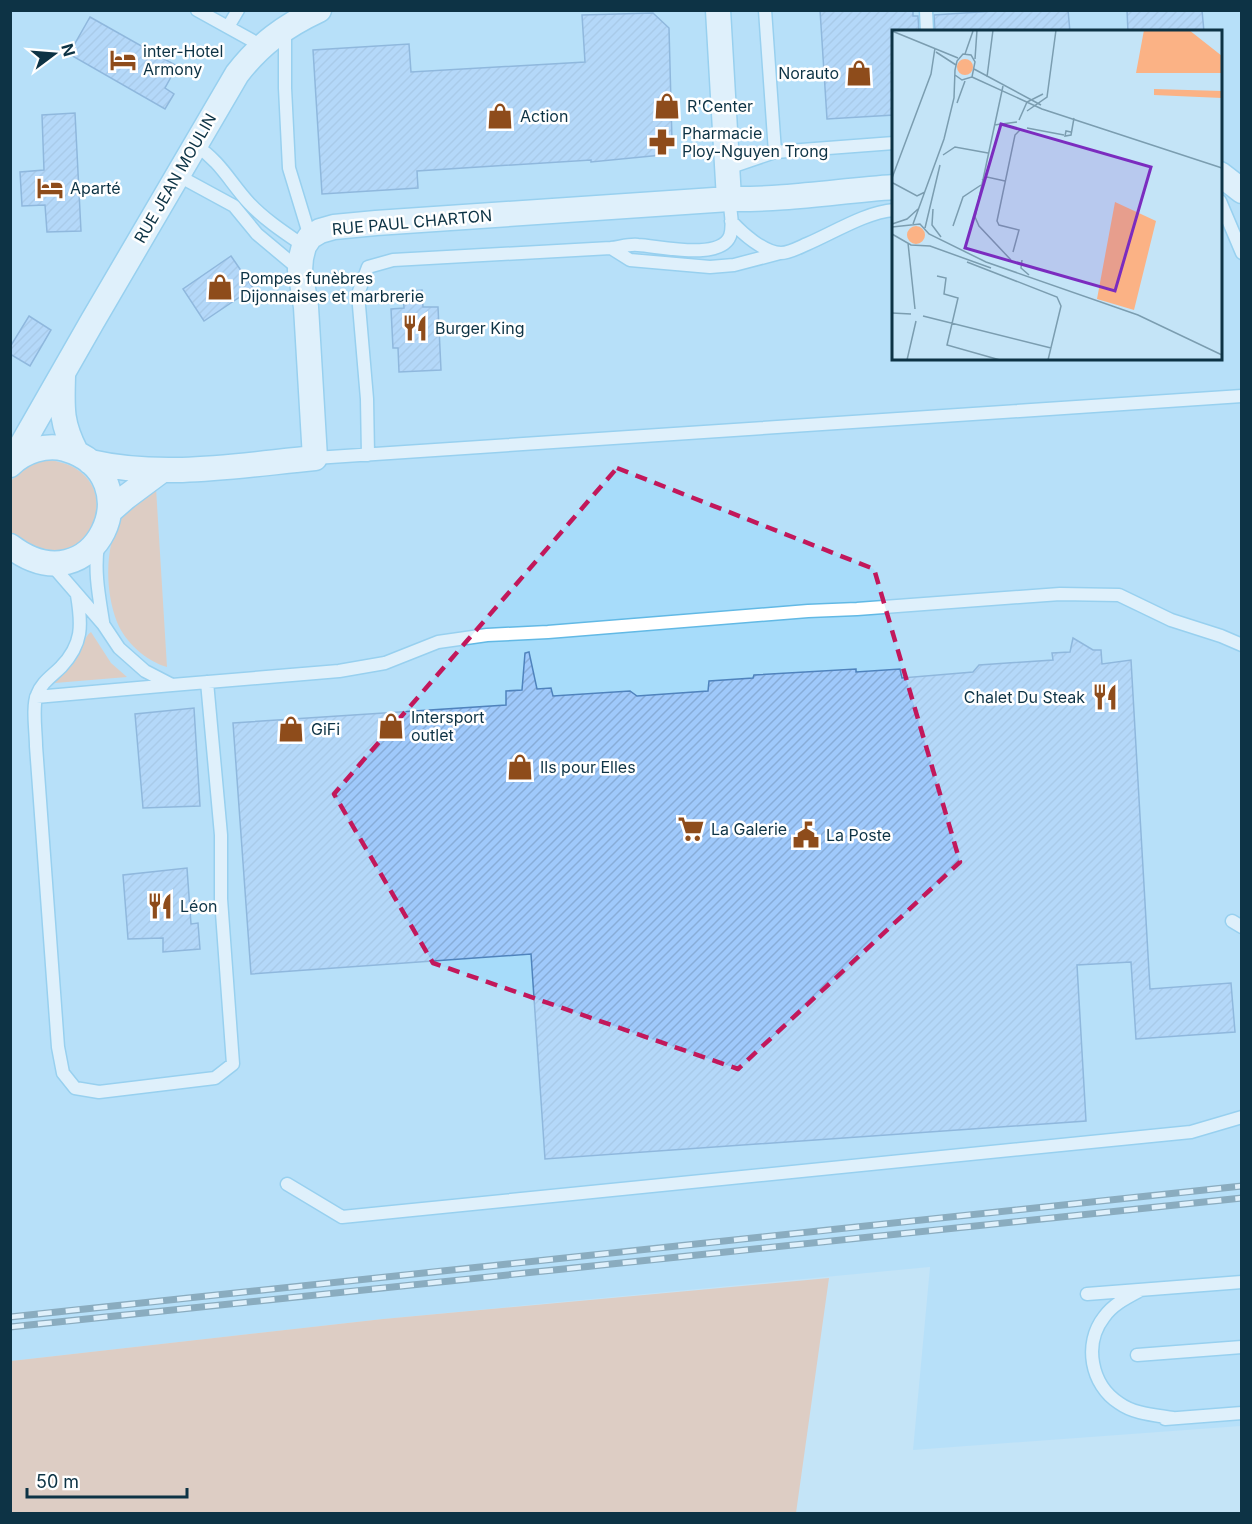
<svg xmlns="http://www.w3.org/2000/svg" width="1252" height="1524" viewBox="0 0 1252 1524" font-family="Inter,sans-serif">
	<defs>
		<pattern id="building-hatch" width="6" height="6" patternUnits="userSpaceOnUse" patternTransform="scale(1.5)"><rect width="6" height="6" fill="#9fc9fb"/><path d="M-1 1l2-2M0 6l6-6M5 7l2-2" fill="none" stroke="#88add8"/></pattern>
	</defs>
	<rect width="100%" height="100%" fill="#c4e4f7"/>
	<!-- built -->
	<path fill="#a7dcfa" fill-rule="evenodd" d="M10 11H1241V1426L913 1450 930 1267 383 1319 11 1361ZM894 32H1220V358H894Z"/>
	<!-- grass -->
	<path fill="#fbb285" d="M49 460C134 471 91 580 33 548 26 544 14 541 11 532 8 523 11 492 11 481 22 468 32 463 49 460Z
		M156 488 167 667C146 661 125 642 117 622 105 592 104 545 122 517 130 503 142 496 156 488Z
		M91 632 111 663 127 677 55 683 53 680C63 672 71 665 78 654 83 647 84 637 91 632Z
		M829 1278 796 1513H11V1361L383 1319Z"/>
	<!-- building -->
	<path fill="url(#building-hatch)" stroke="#4f83bd" stroke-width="1.5" d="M820 10H913V16H918L919 32H894V115L827 119Z
		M1009 10H1068L1070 32H935L934 15Z
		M1127 10H1202L1204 32H1128Z
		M653 13 669 28 672 141 662 155 591 162V160L417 171 418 188 322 194 313 50 409 44 411 72 585 62 582 15Z
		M90 17 177 66 165 88 174 94 165 109 69 54Z
		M75 113 81 231 47 232 45 205 22 206 20 172 44 170 42 115Z
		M231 256 253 288 204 321 183 289Z
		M422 290 423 307H438L441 370 399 372 398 348H393L391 309 404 308 403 292Z
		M29 316 51 330 30 366 10 354V347Z
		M1073 638 1093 650H1101L1102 664 1131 660 1150 989 1231 983 1235 1032 1136 1039 1131 962 1077 965 1086 1121 545 1159 531 954 251 974 233 723 506 705V691L522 690 525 653 529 652 537 689 551 688 553 696 630 691 637 696 708 691 709 681 753 678 754 675 856 669V672L900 669 902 678 973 672 979 665 1053 660 1052 653 1070 652Z
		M194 708 200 806 143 808 135 714Z
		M187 868 191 924 198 923 200 949 163 952V938L128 939 123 875Z"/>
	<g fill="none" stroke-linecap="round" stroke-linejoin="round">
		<!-- service casing -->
		<g stroke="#62b9e5" stroke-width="15">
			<path id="service" d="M197 10 262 46
				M765 10 775 152 894 143
				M926 10 927 32
				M228 27 238 10
				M285 29V88L289 168 310 237
				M195 145C221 162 229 181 249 203 265 220 285 233 304 246
				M728 168 775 152
				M177 175 234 206 257 234 300 270
				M1220 201 1242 253
				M731 221C742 233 764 253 781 253 789 253 800 247 807 244 833 233 866 212 894 210
				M611 248 630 260 710 267 734 265 780 253
				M368 455 367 399 358 294 368 267 393 260 611 248C620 247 629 244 638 245 659 246 720 261 730 236 734 225 730 210 729 199
				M315 458 1242 396
				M98 545C94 572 99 596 103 622
				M51 564 103 624 119 648 145 671 172 685 339 671 385 663 438 642 487 635 548 632 808 611 857 609 1060 594 1119 595 1171 620 1221 636 1242 645
				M77 595C82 625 83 644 61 667 51 677 42 682 37 695 32 706 36 732 36 746L58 1047 63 1073 75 1088 99 1092 215 1078 233 1064 221 899V835L207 682
				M36 697 172 685
				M1232 921 1242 927
				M287 1184 342 1217 1191 1132 1242 1117
				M1141 1290C1128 1297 1113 1304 1104 1317 1083 1344 1091 1385 1119 1403 1134 1414 1155 1415 1173 1418
				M1087 1294 1242 1282
				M1137 1355 1242 1347
				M1165 1419 1242 1413"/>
		</g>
		<!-- minor casing -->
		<g stroke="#62b9e5" stroke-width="27">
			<path id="minor" d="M718 10 729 199
				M1220 174 1242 191
				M63 376C62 409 61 423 76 452
				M12 462 92 322 237 74C260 44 285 26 319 10
				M90 462C164 479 241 465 315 458L306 307 300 270 301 258 304 246 310 237 320 231 334 227 376 223 729 199C784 200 838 191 894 187
				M10 465C24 451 46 444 65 449 155 475 95 611 10 546
				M110 511 126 497 161 471"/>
		</g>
		<!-- service -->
		<use href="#service" stroke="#fff" stroke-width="12"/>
		<!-- minor -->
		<use href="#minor" stroke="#fff" stroke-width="24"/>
		<!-- rail casing -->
		<g stroke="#44687a" stroke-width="7">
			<path id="rail" d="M10 1317 1242 1186
				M10 1327 1242 1198"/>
		</g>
		<!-- rail -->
		<use href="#rail" stroke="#fff" stroke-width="4.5" stroke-dasharray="14" stroke-linecap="butt"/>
	</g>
	<!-- marked area -->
	<path d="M0 0H1252V1524H0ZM617 468 874 569 960 862 738 1069 433 963 334 794Z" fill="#c4e4f7" fill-opacity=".55" fill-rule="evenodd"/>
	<path fill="none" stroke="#c2185b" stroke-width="4.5" stroke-dasharray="12 8" stroke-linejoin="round" d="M617 468 874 569 960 862 738 1069 433 963 334 794Z"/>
	<!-- icons -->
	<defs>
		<g id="hotel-bare" transform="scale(2.07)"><path d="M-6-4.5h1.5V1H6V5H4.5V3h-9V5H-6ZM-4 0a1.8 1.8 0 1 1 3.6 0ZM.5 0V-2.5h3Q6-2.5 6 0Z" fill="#8e4c1b" stroke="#fff" stroke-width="2.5" paint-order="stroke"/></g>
		<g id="shop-bare" transform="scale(2.07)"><path d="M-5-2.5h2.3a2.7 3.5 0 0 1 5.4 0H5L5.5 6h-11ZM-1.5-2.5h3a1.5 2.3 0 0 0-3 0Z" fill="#8e4c1b" stroke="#fff" stroke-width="2.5" paint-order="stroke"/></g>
		<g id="pharmacy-bare" transform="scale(2.07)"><path d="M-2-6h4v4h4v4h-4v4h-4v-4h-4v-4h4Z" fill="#8e4c1b" stroke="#fff" stroke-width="2.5" paint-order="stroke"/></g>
		<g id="restaurant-bare" transform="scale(2.07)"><path d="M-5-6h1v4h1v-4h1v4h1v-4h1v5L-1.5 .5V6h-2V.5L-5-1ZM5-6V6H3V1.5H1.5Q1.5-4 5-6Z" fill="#8e4c1b" stroke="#fff" stroke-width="2.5" paint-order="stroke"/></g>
		<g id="supermarket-bare" transform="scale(2.07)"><path d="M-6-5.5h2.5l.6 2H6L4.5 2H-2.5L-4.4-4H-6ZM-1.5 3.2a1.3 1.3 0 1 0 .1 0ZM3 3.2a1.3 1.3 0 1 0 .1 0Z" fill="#8e4c1b" stroke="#fff" stroke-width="2.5" paint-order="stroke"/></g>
		<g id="civic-bare" transform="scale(2.07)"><path d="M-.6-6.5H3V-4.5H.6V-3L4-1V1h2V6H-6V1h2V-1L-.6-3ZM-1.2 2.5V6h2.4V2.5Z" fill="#8e4c1b" stroke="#fff" stroke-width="2.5" paint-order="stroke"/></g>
	</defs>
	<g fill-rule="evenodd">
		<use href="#hotel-bare" x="123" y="60"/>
		<use href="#shop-bare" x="859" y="73"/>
		<use href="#shop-bare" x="667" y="106"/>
		<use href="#shop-bare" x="500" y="116"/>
		<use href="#pharmacy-bare" x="662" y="142"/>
		<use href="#hotel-bare" x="50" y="188"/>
		<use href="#shop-bare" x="220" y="287"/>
		<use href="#restaurant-bare" x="415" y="328"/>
		<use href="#restaurant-bare" x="1105" y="697"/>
		<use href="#shop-bare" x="391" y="726"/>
		<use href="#shop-bare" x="291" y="729"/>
		<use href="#shop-bare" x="520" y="767"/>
		<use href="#supermarket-bare" x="691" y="829"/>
		<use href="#civic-bare" x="806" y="835"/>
		<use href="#restaurant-bare" x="160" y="906"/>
	</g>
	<g text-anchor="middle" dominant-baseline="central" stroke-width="5" stroke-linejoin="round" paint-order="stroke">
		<!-- poi labels -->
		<g font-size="16" fill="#0d3345" stroke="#fff" text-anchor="start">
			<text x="143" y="51">inter-Hotel<tspan x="143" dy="18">Armony</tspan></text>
			<text x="839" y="73" text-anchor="end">Norauto</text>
			<text x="687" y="106">R'Center</text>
			<text x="520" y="116">Action</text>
			<text x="682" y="133">Pharmacie<tspan x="682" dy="18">Ploy-Nguyen Trong</tspan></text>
			<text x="70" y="188">Aparté</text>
			<text x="240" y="278">Pompes funèbres<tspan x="240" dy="18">Dijonnaises et marbrerie</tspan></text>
			<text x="435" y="328">Burger King</text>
			<text x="1085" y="697" text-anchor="end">Chalet Du Steak</text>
			<text x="411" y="717">Intersport<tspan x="411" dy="18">outlet</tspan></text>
			<text x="311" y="729">GiFi</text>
			<text x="540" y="767">Ils pour Elles</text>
			<text x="711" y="829">La Galerie</text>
			<text x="826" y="835">La Poste</text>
			<text x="180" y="906">Léon</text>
		</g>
		<!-- street labels -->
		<g font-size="16" fill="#0d3345" stroke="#fff">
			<text transform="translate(175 178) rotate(-60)">RUE JEAN MOULIN</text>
			<text transform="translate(412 222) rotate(-5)">RUE PAUL CHARTON</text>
		</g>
	</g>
	<!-- overview -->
	<g transform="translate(892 30)">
		<rect width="330" height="330" fill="#c4e4f7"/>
		<path d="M65 37a8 8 0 1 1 16 0a8 8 0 1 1-16 0ZM223 172 264 191 242 280 205 269ZM15 205a9 9 0 1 1 18 0a9 9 0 1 1-18 0Z" fill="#fbb285"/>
		<path d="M252 0H297L330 26V43H244ZM262 59 330 61V68L262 65Z" fill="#fbb285"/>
		<path fill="none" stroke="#7b9db0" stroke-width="1.5" d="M0 1 66 28M44 22 64 35M73 24 81 1M83 29 85 0M82 39 149 75M80 47 150 79 330 138M95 47 101 0M111 56 83 187 87 196 119 230M65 73 73 51M135 81 155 67 164 0M127 90 135 72 151 64M102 95 125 92M135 98 172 105M179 102 174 101 173 106 179 105 182 88M51 125 63 117 96 123M0 148 39 44 43 18M90 150 95 147 113 151M1 153 25 166 33 162M41 179 40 195 49 207M0 194 15 189 26 179M21 194 52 109 62 68 63 40 65 31 71 24 79 25 83 32 80 47 70 50 63 45M61 196 71 167 89 155M0 197 28 194 37 204 94 232 246 285 330 325M33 198 48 135M0 204 19 215 38 216 99 238M16 213 23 279M121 222 127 200 107 195 105 191 123 105 128 100M130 230 129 238 137 245M75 232 165 267 169 276 156 330M45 246 54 248 52 264 66 268 55 315 108 330M0 283 19 284M31 286 159 318M15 330 24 291"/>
		<path fill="#7b2cbf" fill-opacity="0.15" stroke="#7b2cbf" stroke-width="3" d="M109 94 259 137 223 261 73 218Z"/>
		<rect width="330" height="330" fill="none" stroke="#0d3345" stroke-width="3"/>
	</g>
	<!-- border -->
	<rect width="1252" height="1524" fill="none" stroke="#0d3345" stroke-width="24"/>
	<!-- north arrow -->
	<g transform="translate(54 54) rotate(74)" stroke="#ffffff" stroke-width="4.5" paint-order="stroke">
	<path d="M0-4.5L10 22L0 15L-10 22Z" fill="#0d3345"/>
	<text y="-9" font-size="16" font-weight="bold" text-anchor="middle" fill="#0d3345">N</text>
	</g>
	<!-- scale -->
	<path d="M27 1488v9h160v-9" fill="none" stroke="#0d3345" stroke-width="3"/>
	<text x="36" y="1488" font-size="18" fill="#0d3345" stroke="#ffffff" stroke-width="4.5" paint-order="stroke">50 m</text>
</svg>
